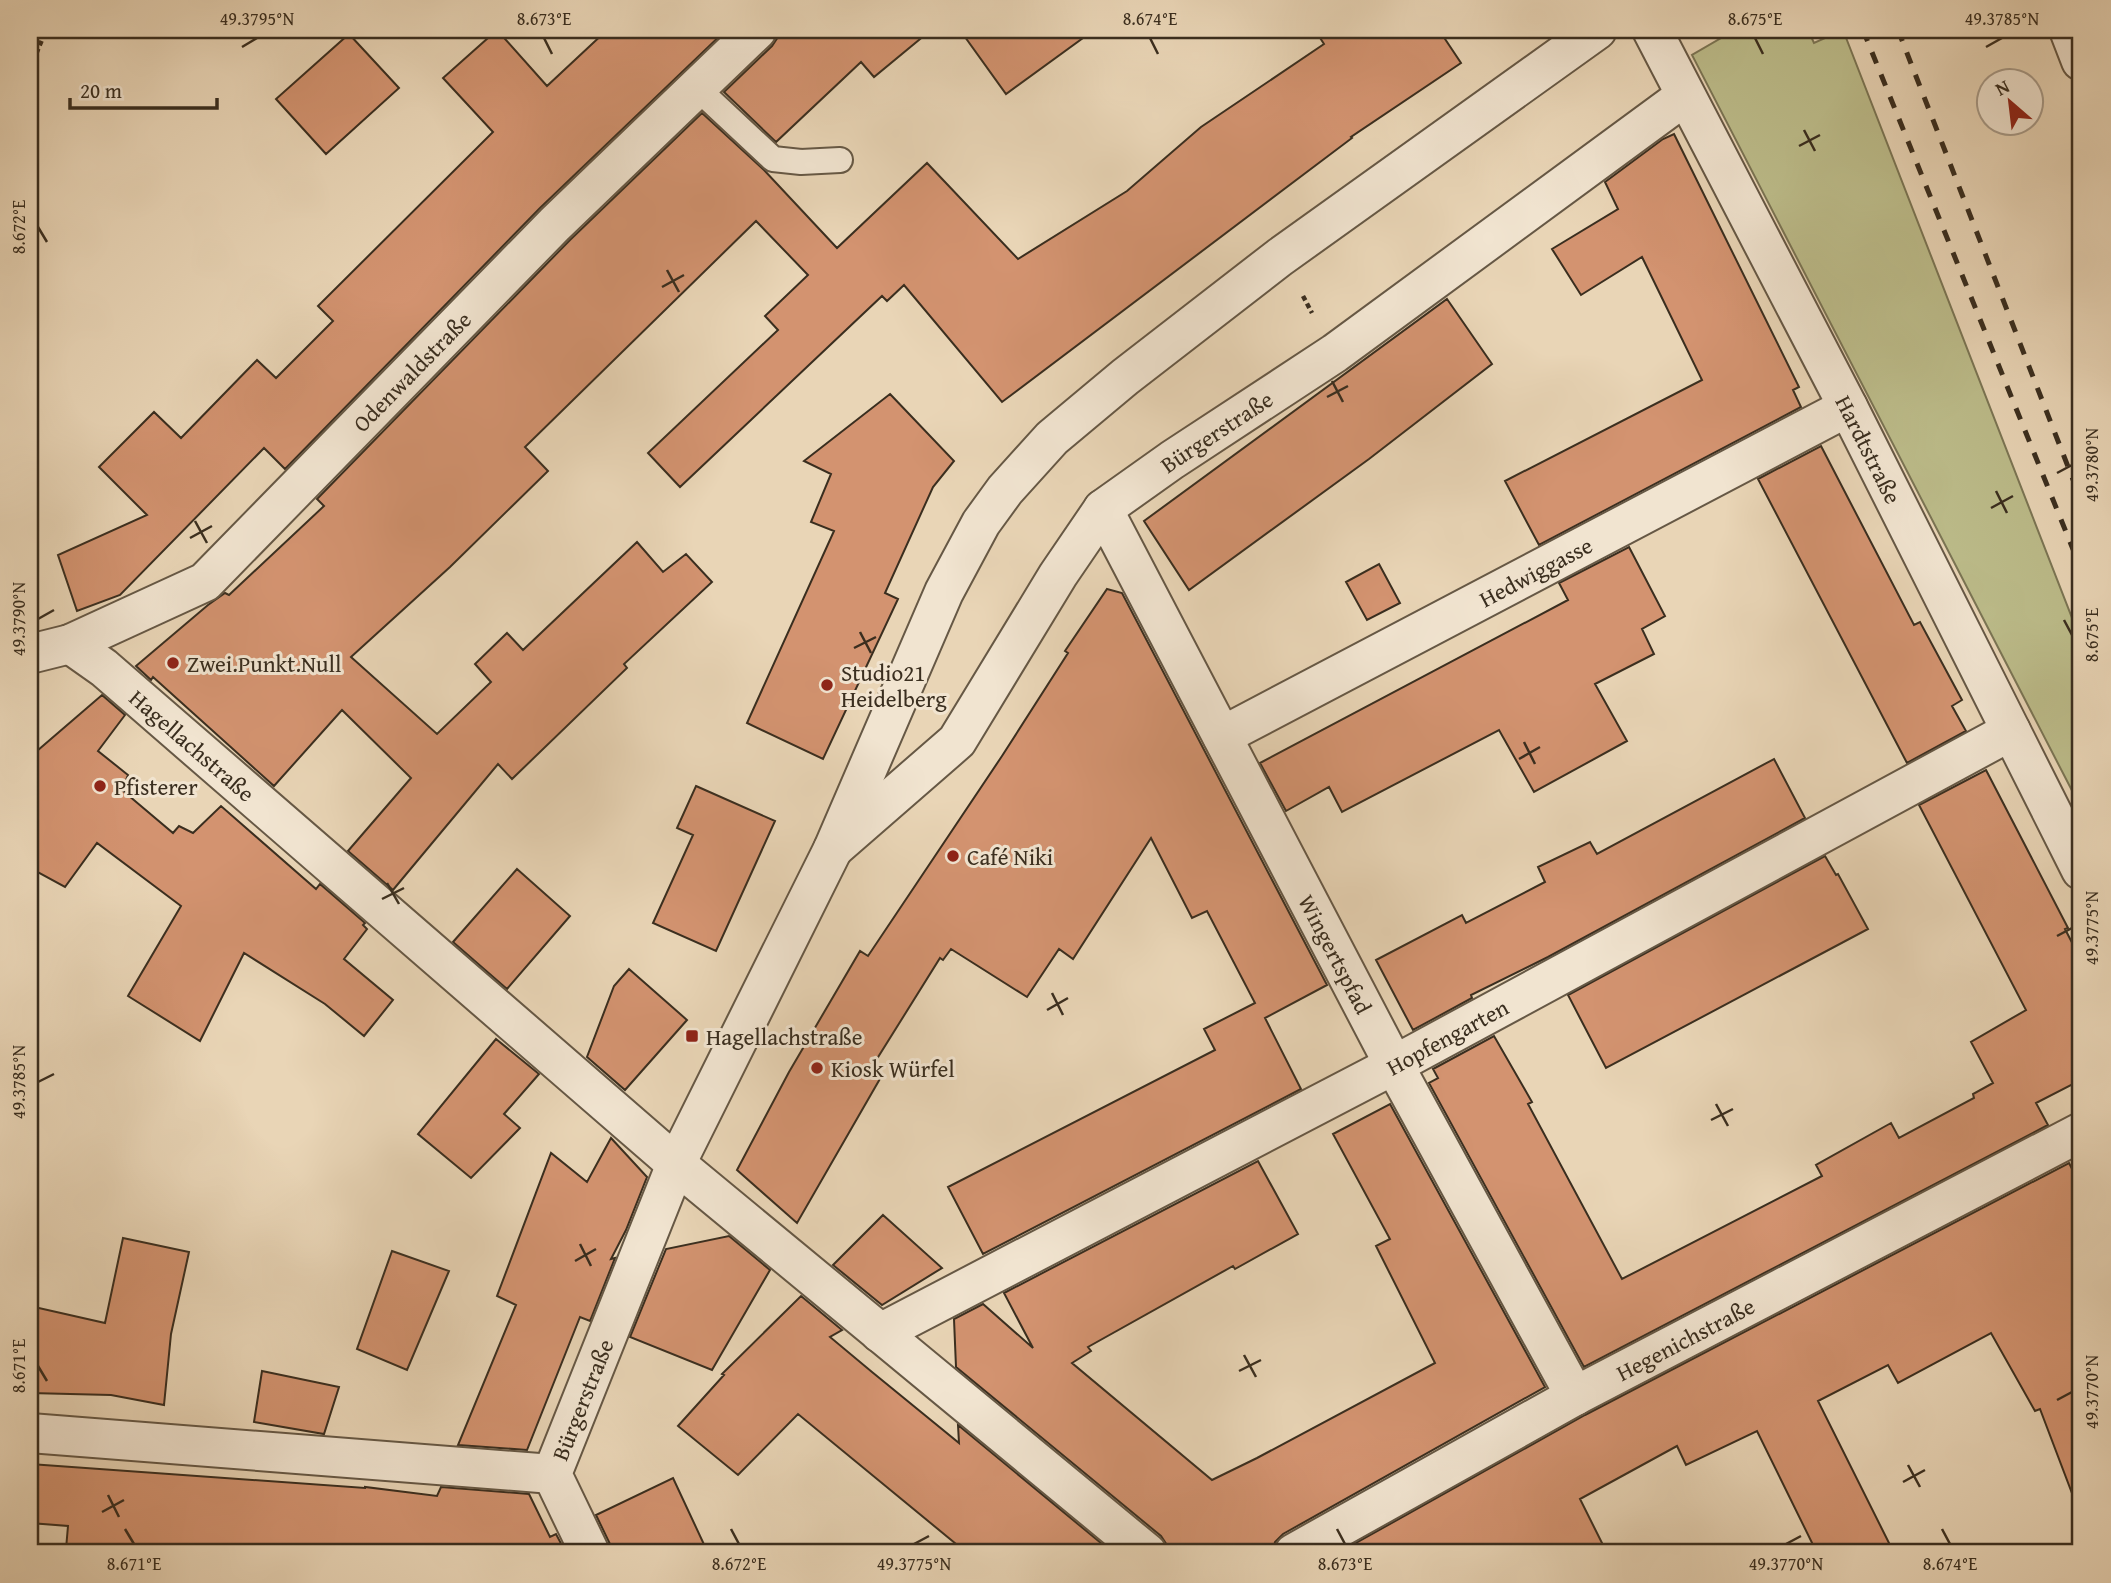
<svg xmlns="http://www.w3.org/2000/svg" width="2111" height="1583" viewBox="0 0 2111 1583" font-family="'Gentium Book Plus',serif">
	<rect width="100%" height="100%" fill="#e9d5b6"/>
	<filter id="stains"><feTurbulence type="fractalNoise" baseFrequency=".00286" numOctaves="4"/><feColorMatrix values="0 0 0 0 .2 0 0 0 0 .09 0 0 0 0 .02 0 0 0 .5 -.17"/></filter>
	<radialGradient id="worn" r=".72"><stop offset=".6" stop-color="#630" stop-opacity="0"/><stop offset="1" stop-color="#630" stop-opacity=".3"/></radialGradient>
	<!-- green -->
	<path fill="#bcbc8a" stroke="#7b7554" stroke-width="2" d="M1735 30H1808L1814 43 1843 30 2081 641V808L1692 55Z"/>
	<!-- building -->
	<path fill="#d39370" stroke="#3a2e1f" stroke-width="2" d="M497 30 547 86 607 30H726L540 208 285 469 264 448 120 595 77 611 58 555 147 515 99 467 154 412 181 438 257 360 276 378 333 321 318 306 493 132 443 78Z
		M778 30H931L874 77 861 62 776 142 724 92 772 46 778 37Z
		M960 30H1094L1006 94Z
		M1315 30H1439L1461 63 1351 137 1352 138 1002 402 904 285 887 301 882 296 680 487 648 453 778 330 765 316 808 275 756 221 525 447 548 471 450 567 351 657 437 734 491 682 475 664 507 633 523 650 637 542 663 572 686 554 712 582 624 664 627 668 512 779 498 764 393 890 348 851 411 778 342 710 274 786 153 677 151 680 136 666 208 605 225 593 229 595 324 506 317 499 570 240 702 113 764 170 837 248 927 163 1018 259 1127 191 1201 127 1324 44Z
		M349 34 399 88 326 154 276 99Z
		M1674 134 1799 387 1793 390 1801 407 1539 545 1505 481 1702 380 1642 257 1581 295 1552 249 1618 209 1605 182 1663 139Z
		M1447 299 1492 364 1369 459 1189 590 1144 521Z
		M890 394 954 461 933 487 885 593 898 599 823 759 747 723 834 531 811 522 831 474 804 461Z
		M1821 446 1914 625 1920 622 1962 700 1952 706 1966 731 1907 763 1758 479Z
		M1629 547 1665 616 1642 629 1654 654 1595 684 1627 741 1534 792 1499 730 1342 812 1329 787 1286 811 1260 763 1568 600 1559 583Z
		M1379 564 1400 603 1367 620 1346 582Z
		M1107 589 1122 593 1327 985 1265 1018 1301 1089 983 1254 948 1187 1215 1050 1204 1029 1255 1003 1207 911 1192 918 1151 838 1073 959 1059 949 1027 997 951 949 943 960 940 958 870 1070 881 1077 797 1223 737 1170 789 1072 860 951 868 956 1002 756 1068 653 1065 651Z
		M102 695 125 715 98 751 128 775 122 790 173 833 179 826 193 833 221 806 316 889 320 884 365 923 363 925 367 929 344 959 393 1000 364 1036 325 1004 244 953 200 1041 128 996 181 906 97 843 65 887 30 868V757Z
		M1774 759 1805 818 1548 957 1471 995 1472 998 1413 1030 1376 960 1462 915 1466 923 1545 882 1538 867 1590 842 1597 854Z
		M1986 770 2068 928 2065 929 2081 960V1080L2036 1103 2048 1125 1584 1367 1429 1083 1438 1078 1433 1069 1494 1036 1532 1102 1528 1104 1622 1279 1822 1176 1816 1165 1891 1123 1899 1138 1974 1098 1973 1094 1993 1083 1971 1042 2026 1010 1919 805Z
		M696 786 775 821 716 951 653 923 693 835 677 828Z
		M1825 856 1836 875 1838 874 1868 929 1606 1068 1568 995Z
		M517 869 570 916 507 989 453 942Z
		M629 969 687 1020 625 1090 587 1057 614 986Z
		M496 1039 539 1074 504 1114 520 1128 471 1178 418 1134Z
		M1390 1104 1545 1387 1283 1534 1275 1542 1272 1553H1168L1167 1545 1161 1536 956 1367 954 1319 983 1304 1033 1348 1004 1293 1258 1161 1298 1234 1235 1269 1233 1266 1088 1347 1091 1351 1072 1363 1212 1480 1257 1458 1435 1363 1376 1246 1390 1239 1333 1134Z
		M611 1138 647 1177 626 1230 611 1259 615 1258 590 1321 580 1317 527 1450 458 1445 516 1305 497 1296 551 1153 587 1182Z
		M2069 1163 2081 1186V1508L2078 1509 2040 1409 2035 1411 1991 1333 1898 1383 1888 1365 1818 1401 1894 1553H1817L1757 1431 1686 1465 1677 1446 1580 1499 1607 1553H1338L1585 1415Z
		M883 1215 942 1268 882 1305 833 1265Z
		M729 1236 770 1270 712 1370 630 1337 666 1249Z
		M123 1238 189 1252 171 1334 164 1405 111 1395 30 1393V1306L105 1323Z
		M392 1251 449 1271 407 1370 357 1349Z
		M801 1296 842 1330 830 1337 872 1372 959 1443 958 1425 1113 1553H967L798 1414 738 1475 678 1426 724 1375 722 1374Z
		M262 1371 339 1387 324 1434 254 1422Z
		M30 1464 365 1488V1487L437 1496 441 1487 529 1494 550 1537 556 1534 566 1553H189L66 1549 68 1526 30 1523Z
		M673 1478 708 1553H612L610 1544 596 1515Z"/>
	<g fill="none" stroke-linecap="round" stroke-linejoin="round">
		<!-- service casing -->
		<g stroke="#665845" stroke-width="28">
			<path id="service" d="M697 88 773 159 801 162 840 160"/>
		</g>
		<!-- minor casing -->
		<g stroke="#665845" stroke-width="42">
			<g id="minor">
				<path id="s1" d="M1652 30 1848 407 2081 870"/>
				<path d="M2069 30 2081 61"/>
				<path id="s2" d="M1103 509 1394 1065 1575 1396"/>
				<path id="s3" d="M70 644 104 668 676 1164"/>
				<path id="s4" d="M30 654 70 644 205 582 555 224 757 30"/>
				<path id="s5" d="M1222 736 1848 407"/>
				<path id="s6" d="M833 849 957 741 1058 575 1103 509 1172 460 1335 353 1685 96"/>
				<path id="s7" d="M880 1333 1394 1065 2011 731"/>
				<path d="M30 1433 552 1474"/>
				<path id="s8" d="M1294 1553 1575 1396 2081 1132"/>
			</g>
		</g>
		<!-- tertiary casing -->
		<g stroke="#665845" stroke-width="42">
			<g id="tertiary">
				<path d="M676 1164 1147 1553"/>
				<path id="s9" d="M590 1553 552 1474 676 1164 833 849 944 592 981 523 1005 490 1052 438 1125 377 1280 257 1597 30"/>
			</g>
		</g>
		<!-- path -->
		<path stroke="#3a2e1f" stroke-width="4.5" stroke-dasharray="5 3.5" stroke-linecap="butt" d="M30 69 46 30
			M1303 296 1312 313"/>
		<!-- service -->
		<use href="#service" stroke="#f1e4d0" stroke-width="24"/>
		<!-- minor -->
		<use href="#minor" stroke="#f1e4d0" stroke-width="38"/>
		<!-- tertiary -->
		<use href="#tertiary" stroke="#f1e4d0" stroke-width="38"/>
		<!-- rail -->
		<path stroke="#3a2e1f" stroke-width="5" stroke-dasharray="12 12" stroke-linecap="butt" d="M1863 30 2081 569
			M1898 30 2081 500"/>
	</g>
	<!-- ticks -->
	<path fill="none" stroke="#3a2e1f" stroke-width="2.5" d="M544 38 552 54M1150 38 1158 54M1755 38 1763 54M242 47 257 38M1986 47 2002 38M1804 130 1815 151M1799 146 1820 135M38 227 47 242M667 270 679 292M662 287 684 275M1332 381 1343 402M1327 397 1348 386M2057 473 2072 465M1996 491 2007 513M1991 508 2013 496M195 521 207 543M190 538 212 526M38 619 54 610M2064 620 2072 635M860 632 871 653M854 648 876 637M1524 742 1535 764M1519 759 1540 747M387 883 399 904M382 899 404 888M2057 936 2072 928M1052 993 1063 1015M1047 1010 1068 998M38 1082 54 1074M1716 1104 1728 1126M1711 1120 1733 1109M580 1244 591 1266M575 1261 596 1249M1244 1355 1256 1377M38 1366 47 1381M1239 1371 1261 1360M2057 1400 2072 1392M1908 1465 1920 1487M1903 1482 1925 1470M108 1495 119 1517M102 1512 124 1500M125 1529 134 1544M731 1529 739 1544M1337 1529 1345 1544M1942 1529 1950 1544M914 1544 929 1536M1786 1544 1801 1536"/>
	<!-- markers -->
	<g fill="#8f2418" stroke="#f1e4d0" stroke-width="2.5">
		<circle cx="173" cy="663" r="7"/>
		<circle cx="827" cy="685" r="7"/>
		<circle cx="100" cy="786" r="7"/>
		<circle cx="953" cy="856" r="7"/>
		<rect x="685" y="1029" width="14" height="14" rx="3.5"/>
		<circle cx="817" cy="1068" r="7"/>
	</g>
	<g text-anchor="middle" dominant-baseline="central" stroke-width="6" stroke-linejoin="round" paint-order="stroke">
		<!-- street labels -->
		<g font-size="23" fill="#3a2e1f" stroke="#f1e4d0">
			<text stroke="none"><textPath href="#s4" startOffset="485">Odenwaldstraße</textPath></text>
			<text stroke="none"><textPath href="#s6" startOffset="576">Bürgerstraße</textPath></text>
			<text stroke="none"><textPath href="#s1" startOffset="472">Hardtstraße</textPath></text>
			<text stroke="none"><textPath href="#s5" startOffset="354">Hedwiggasse</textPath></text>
			<text stroke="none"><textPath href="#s3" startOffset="159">Hagellachstraße</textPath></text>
			<text stroke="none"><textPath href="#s2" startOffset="502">Wingertspfad</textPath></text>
			<text stroke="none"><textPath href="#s7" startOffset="640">Hopfengarten</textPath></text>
			<text stroke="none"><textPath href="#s8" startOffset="446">Hegenichstraße</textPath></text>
			<text stroke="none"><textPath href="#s9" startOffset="168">Bürgerstraße</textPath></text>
		</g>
		<!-- poi labels -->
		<g font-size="23" fill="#3a2e1f" stroke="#f1e4d0" text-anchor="start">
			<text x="187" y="663">Zwei.Punkt.Null</text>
			<text x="841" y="672">Studio21<tspan x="841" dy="26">Heidelberg</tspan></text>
			<text x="114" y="786">Pfisterer</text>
			<text x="967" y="856">Café Niki</text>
			<text x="706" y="1036">Hagellachstraße</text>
			<text x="831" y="1068">Kiosk Würfel</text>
		</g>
	</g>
	<!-- margin -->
	<rect width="2111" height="1583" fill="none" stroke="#e9d5b6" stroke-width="77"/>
	<!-- north arrow -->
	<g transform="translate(2010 102) rotate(332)"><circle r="33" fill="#f1e4d0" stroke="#a89b89" stroke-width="2"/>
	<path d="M0-5L12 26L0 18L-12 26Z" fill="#8f2418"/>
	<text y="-10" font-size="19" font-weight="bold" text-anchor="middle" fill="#3a2e1f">N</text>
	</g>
	<!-- scale -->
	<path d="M70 98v10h147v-10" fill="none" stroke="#3a2e1f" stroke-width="3.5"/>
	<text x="80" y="98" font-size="21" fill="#3a2e1f" stroke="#f1e4d0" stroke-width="5" paint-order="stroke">20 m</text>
	<rect x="38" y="38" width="2034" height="1506" fill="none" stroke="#3a2e1f" stroke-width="2.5"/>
	<g font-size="18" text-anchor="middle" fill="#3a2e1f">
		<text x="257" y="25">49.3795°N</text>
		<text x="544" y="25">8.673°E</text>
		<text x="1150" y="25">8.674°E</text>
		<text x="1755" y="25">8.675°E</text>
		<text x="2002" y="25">49.3785°N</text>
		<text transform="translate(19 227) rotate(-90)" y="6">8.672°E</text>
		<text transform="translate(2092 465) rotate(-90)" y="6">49.3780°N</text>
		<text transform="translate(19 619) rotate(-90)" y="6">49.3790°N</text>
		<text transform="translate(2092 635) rotate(-90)" y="6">8.675°E</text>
		<text transform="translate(2092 928) rotate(-90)" y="6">49.3775°N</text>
		<text transform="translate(19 1082) rotate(-90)" y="6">49.3785°N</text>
		<text transform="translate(19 1366) rotate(-90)" y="6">8.671°E</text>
		<text transform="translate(2092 1392) rotate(-90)" y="6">49.3770°N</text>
		<text x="134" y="1570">8.671°E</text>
		<text x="739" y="1570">8.672°E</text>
		<text x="914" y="1570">49.3775°N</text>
		<text x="1345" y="1570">8.673°E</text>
		<text x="1786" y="1570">49.3770°N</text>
		<text x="1950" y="1570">8.674°E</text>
	</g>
	<rect width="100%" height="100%" filter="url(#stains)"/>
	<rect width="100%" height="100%" fill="url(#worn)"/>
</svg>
